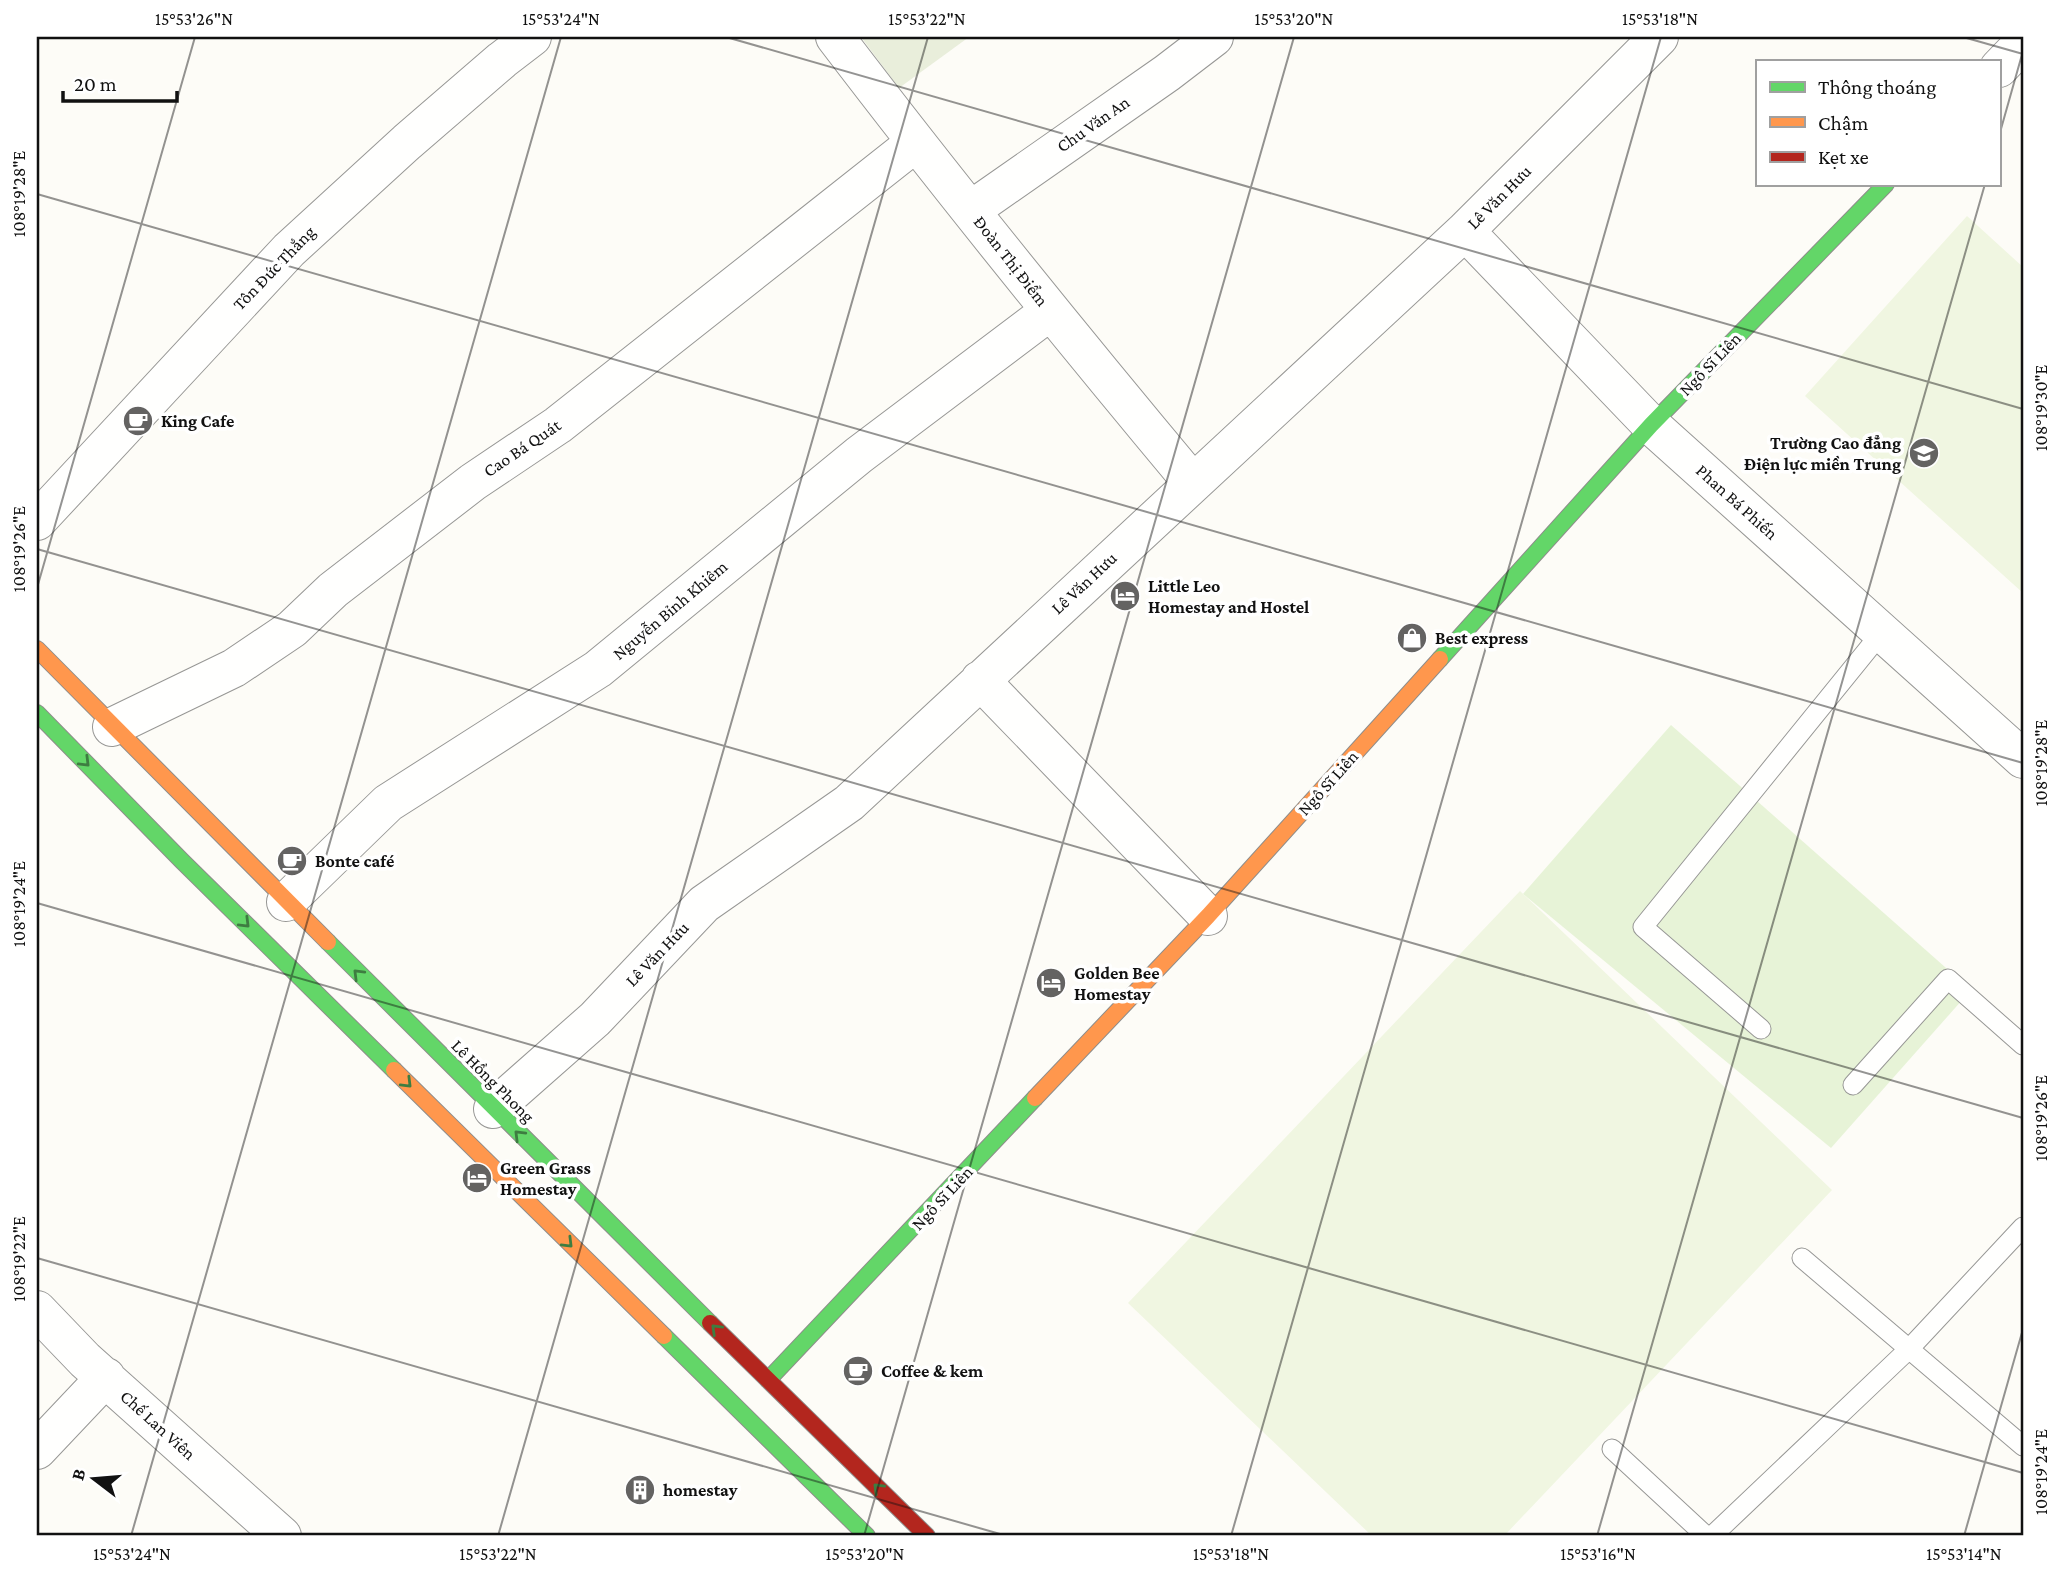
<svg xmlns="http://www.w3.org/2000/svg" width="2060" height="1573" viewBox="0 0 2060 1573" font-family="'Crimson Pro',serif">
	<rect width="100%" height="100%" fill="#fdfcf7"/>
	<!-- green -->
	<path fill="#e7f3d7" d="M1671 725 1971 990 1831 1148 1523 894Z"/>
	<!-- cemetery -->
	<path fill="#e9eedb" d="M861 37H969L899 88Z"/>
	<!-- pitch -->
	<path fill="#f0f6e1" d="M1967 216 2023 267V593L1805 396Z
		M1520 891 1832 1190 1504 1536H1372L1128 1303Z"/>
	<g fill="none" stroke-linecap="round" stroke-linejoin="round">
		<!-- lane casing -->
		<g stroke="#979795" stroke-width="21">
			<path id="lane" d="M1761 1029 1643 927 1882 632
				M1853 1085 1948 979 2023 1045
				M1802 1258 2023 1446
				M1612 1449 1706 1536
				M1712 1536 1909 1349 2023 1227"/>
		</g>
		<!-- street casing -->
		<g stroke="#979795" stroke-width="40">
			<path id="street" d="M835 37C950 188 1070 336 1192 482
				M1999 68 2023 43
				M971 210 1167 73 1214 37
				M1465 231 1651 425 2023 759
				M37 521 289 250 407 142 502 60 532 37
				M980 680 1208 916
				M112 727 234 668 292 629 333 590 473 482 558 425 915 143
				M286 902 388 803 598 669 859 455 1050 311
				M493 1109 595 1019 704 904 849 803 1465 231 1659 37
				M37 1310 85 1360 282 1536
				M37 1450 106 1377"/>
		</g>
		<!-- fast casing -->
		<g stroke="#8e8d8b" stroke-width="18">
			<path id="fast" d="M1440 659 1651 425 1886 184
				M37 713 182 861 394 1070
				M328 942 710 1323
				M664 1336 867 1536
				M768 1380 1035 1098"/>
		</g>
		<!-- slow casing -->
		<g stroke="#8e8d8b" stroke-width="18">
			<path id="slow" d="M37 649 328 942
				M394 1070 664 1336
				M1035 1098 1208 916 1440 659"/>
		</g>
		<!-- jam casing -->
		<g stroke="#8e8d8b" stroke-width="18">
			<path id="jam" d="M710 1323 927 1536"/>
		</g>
		<!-- lane -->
		<use href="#lane" stroke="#fffffe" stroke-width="19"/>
		<!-- street -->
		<use href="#street" stroke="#fffffe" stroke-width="38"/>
		<!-- fast -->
		<use href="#fast" stroke="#63d668" stroke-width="16"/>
		<!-- slow -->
		<use href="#slow" stroke="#ff974d" stroke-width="16"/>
		<!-- jam -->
		<use href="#jam" stroke="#b3261e" stroke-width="16"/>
	</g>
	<!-- one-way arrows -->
	<defs><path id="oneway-chevron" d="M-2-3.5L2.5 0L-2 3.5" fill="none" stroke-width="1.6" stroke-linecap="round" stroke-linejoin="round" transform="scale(1.75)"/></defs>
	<g stroke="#3e7d41">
		<use href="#oneway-chevron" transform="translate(85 762) rotate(45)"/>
		<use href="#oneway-chevron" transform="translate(245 923) rotate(45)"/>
		<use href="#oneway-chevron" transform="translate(358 974) rotate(-135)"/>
		<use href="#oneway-chevron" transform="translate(407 1083) rotate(45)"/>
		<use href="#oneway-chevron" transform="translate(519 1135) rotate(-135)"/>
		<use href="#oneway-chevron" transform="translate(568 1243) rotate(45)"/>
		<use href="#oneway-chevron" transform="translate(716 1329) rotate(-136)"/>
		<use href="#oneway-chevron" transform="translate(878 1488) rotate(-135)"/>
	</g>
	<!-- ticks -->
	<path fill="none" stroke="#111" stroke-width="2" stroke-opacity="0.45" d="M726 37 2023 409M1963 37 2023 54M1999 136 2023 51M37 194 2023 763M37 549 2023 1118M37 588 195 37M37 903 2023 1473M37 1258 1007 1536M131 1536 561 37M498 1536 928 37M864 1536 1294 37M1231 1536 1661 37M1597 1536 1985 184M1964 1536 2023 1329"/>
	<!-- icons -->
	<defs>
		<g id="cafe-disc" transform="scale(1.575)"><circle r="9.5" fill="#646362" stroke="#fff"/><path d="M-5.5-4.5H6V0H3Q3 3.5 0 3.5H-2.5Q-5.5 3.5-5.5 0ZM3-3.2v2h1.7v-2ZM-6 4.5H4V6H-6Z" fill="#fff"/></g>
		<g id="school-disc" transform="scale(1.575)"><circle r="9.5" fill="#646362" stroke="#fff"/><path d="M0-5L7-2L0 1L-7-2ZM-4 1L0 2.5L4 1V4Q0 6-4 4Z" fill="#fff"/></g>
		<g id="hotel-disc" transform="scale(1.575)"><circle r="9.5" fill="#646362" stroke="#fff"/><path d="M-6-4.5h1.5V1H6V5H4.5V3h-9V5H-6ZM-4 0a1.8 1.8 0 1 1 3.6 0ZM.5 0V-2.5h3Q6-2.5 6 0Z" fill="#fff"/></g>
		<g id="shop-disc" transform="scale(1.575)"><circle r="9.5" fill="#646362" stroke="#fff"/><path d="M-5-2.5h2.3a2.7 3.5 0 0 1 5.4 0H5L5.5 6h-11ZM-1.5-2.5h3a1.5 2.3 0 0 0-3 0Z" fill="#fff"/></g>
		<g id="building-disc" transform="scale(1.575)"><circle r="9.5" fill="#646362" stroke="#fff"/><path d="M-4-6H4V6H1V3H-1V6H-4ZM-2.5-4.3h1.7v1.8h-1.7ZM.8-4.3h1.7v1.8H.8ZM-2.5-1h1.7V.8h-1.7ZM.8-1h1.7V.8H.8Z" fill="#fff"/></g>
	</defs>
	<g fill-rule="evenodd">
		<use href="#cafe-disc" x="138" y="421"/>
		<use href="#school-disc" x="1924" y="453"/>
		<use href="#hotel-disc" x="1125" y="596"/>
		<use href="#shop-disc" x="1412" y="638"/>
		<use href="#cafe-disc" x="292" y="861"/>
		<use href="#hotel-disc" x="1051" y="983"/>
		<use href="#hotel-disc" x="477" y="1178"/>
		<use href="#cafe-disc" x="858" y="1371"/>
		<use href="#building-disc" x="640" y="1490"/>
	</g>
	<g text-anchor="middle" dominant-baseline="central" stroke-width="7" stroke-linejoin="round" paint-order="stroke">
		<!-- street labels -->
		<g font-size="18" fill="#111" stroke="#fff">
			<text transform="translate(1093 124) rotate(-35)">Chu Văn An</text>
			<text transform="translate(1499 197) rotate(-45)">Lê Văn Hưu</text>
			<text transform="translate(1011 261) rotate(52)">Đoàn Thị Điểm</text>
			<text transform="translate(274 268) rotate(-46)">Tôn Đức Thắng</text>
			<text transform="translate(1710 364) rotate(-46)">Ngô Sĩ Liên</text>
			<text transform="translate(522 448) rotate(-34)">Cao Bá Quát</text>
			<text transform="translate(1737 502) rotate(42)">Phan Bá Phiến</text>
			<text transform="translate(1084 583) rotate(-43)">Lê Văn Hưu</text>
			<text transform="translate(670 610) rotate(-40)">Nguyễn Bỉnh Khiêm</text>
			<text transform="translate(1328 783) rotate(-48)">Ngô Sĩ Liên</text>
			<text transform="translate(657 954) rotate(-46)">Lê Văn Hưu</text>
			<text transform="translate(493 1081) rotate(45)">Lê Hồng Phong</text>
			<text transform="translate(942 1198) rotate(-47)">Ngô Sĩ Liên</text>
			<text transform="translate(158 1425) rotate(42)">Chế Lan Viên</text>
		</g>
		<!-- poi labels -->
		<g font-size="18" font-weight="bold" fill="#111" stroke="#fff" text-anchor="start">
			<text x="161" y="421">King Cafe</text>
			<text x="1901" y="443" text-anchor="end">Trường Cao đẳng<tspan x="1901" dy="21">Điện lực miền Trung</tspan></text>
			<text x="1148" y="586">Little Leo<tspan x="1148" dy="21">Homestay and Hostel</tspan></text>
			<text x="1435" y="638">Best express</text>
			<text x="315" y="861">Bonte café</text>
			<text x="1074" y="973">Golden Bee<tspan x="1074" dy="21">Homestay</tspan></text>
			<text x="500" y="1168">Green Grass<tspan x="500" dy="21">Homestay</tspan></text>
			<text x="881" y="1371">Coffee &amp; kem</text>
			<text x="663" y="1490">homestay</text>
		</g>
	</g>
	<!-- border -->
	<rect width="2060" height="1573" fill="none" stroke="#ffffff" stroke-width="77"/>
	<!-- legend -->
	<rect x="1756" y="60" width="245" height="126" fill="#ffffff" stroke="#a0a0a0" stroke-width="2"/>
	<rect x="1770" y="82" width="35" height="10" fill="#63d668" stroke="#a0a0a0" stroke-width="2"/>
	<text x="1818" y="94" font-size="21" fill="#111111">Thông thoáng</text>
	<rect x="1770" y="117" width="35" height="10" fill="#ff974d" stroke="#a0a0a0" stroke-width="2"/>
	<text x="1818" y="130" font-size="21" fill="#111111">Chậm</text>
	<rect x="1770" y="152" width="35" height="10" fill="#b3261e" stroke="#a0a0a0" stroke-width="2"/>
	<text x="1818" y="164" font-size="21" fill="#111111">Kẹt xe</text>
	<!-- north arrow -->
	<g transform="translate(94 1479) rotate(286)" stroke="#ffffff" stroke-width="5" paint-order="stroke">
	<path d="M0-5L12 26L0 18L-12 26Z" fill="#111111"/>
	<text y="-10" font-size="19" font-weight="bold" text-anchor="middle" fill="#111111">B</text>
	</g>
	<!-- scale -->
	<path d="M63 91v10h114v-10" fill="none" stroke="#111111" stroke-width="3.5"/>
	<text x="74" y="91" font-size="21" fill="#111111" stroke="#ffffff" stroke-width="5" paint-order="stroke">20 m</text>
	<rect x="38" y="38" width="1984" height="1496" fill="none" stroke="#111" stroke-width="2.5"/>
	<g font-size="18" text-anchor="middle" fill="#111">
		<text x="194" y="25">15°53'26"N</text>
		<text x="561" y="25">15°53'24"N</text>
		<text x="927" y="25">15°53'22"N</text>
		<text x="1294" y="25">15°53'20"N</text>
		<text x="1660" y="25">15°53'18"N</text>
		<text transform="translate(19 194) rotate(-90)" y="6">108°19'28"E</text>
		<text transform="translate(2041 408) rotate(-90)" y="6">108°19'30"E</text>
		<text transform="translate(19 549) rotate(-90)" y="6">108°19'26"E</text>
		<text transform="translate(2041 763) rotate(-90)" y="6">108°19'28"E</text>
		<text transform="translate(19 904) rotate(-90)" y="6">108°19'24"E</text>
		<text transform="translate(2041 1118) rotate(-90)" y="6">108°19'26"E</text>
		<text transform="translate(19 1259) rotate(-90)" y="6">108°19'22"E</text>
		<text transform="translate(2041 1472) rotate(-90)" y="6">108°19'24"E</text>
		<text x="132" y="1560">15°53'24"N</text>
		<text x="498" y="1560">15°53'22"N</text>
		<text x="865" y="1560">15°53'20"N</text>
		<text x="1231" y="1560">15°53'18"N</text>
		<text x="1598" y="1560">15°53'16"N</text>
		<text x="1964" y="1560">15°53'14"N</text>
	</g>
</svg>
